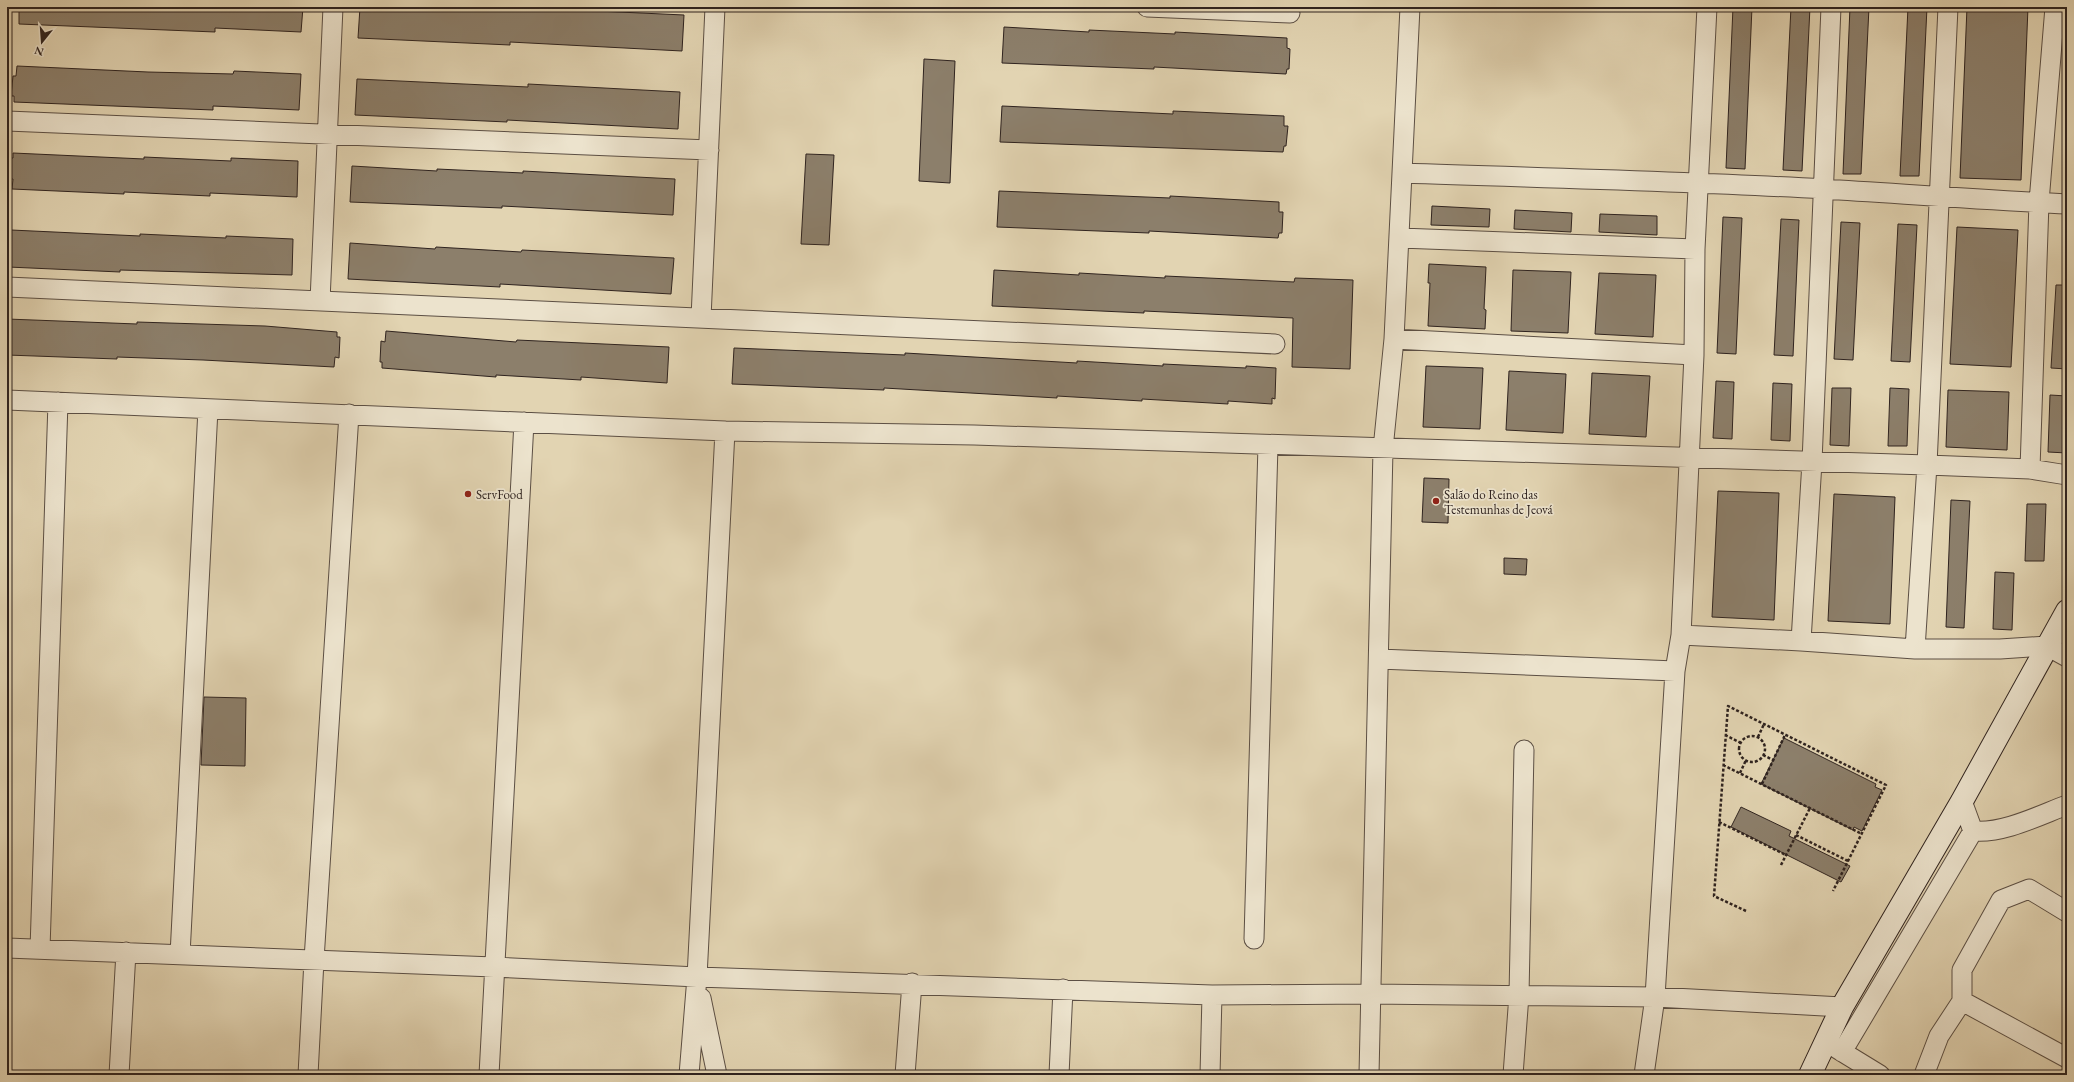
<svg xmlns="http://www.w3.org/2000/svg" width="2074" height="1082" viewBox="0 0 2074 1082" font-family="'EB Garamond',serif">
	<rect width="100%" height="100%" fill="#e2d4b2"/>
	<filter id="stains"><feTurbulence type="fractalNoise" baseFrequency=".005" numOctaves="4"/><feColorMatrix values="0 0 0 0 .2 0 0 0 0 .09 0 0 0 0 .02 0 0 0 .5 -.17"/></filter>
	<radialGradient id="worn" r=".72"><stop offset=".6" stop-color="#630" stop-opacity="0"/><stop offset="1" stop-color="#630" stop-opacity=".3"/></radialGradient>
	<!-- building -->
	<path fill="#8c7f6b" stroke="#2f231f" d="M19 7H303L301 32 215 28V32L19 24Z
		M360 7H481L531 10 532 8 684 15 682 51 510 42V45L358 38Z
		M1733 7H1752L1745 169 1726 168Z
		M1791 7H1810L1802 171 1783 170Z
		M1850 7H1869L1861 174H1843Z
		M1908 7H1927L1919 176H1900Z
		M1967 7H2028L2021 180 1960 178Z
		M1004 27 1089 32V30L1175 34V32L1287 38V48L1290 49 1289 69H1287L1286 74 1154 67V69L1002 63Z
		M924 59 955 61 950 183 919 181Z
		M17 66 148 72 233 74 234 71 301 74 299 110 213 106V110L14 102V96H11L13 76H16Z
		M357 79 528 87V84L680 92 678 129 507 120V122L355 115Z
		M1002 106 1173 114V111L1284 116V126H1288L1286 146H1284L1283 152 1000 142Z
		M13 153 144 159V157L231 161V158L298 161 297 197 210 193V196L124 192V194L12 189 13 179H9L10 158H13Z
		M806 154 834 155 829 245 801 244Z
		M352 166 437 171V169L523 173V171L675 179 673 215 502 206V208L350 202Z
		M999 191 1170 198V196L1279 202V212H1283L1282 233H1279L1278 238 1149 231V233L997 227Z
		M1432 206 1490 209 1489 227 1431 225Z
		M1515 210 1572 213 1571 232 1514 229Z
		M1600 214 1657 216V235L1599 232Z
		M1723 217 1742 218 1736 354 1717 353Z
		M1781 219 1799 220 1793 356 1774 355Z
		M1841 222 1860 223 1853 360 1834 359Z
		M1898 224 1917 225 1910 362 1891 361Z
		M1957 227 2018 230 2011 367 1950 364Z
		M11 230 140 236V234L226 238V236L293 239 292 275 120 270V272L8 267 7 240 10 241Z
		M350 243 435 249 436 247 521 252 522 250 674 258 671 294 500 284V287L348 279Z
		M1429 264 1486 267 1484 309 1486 310 1485 329 1428 326 1430 283H1428Z
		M994 270 1079 275V273L1165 278V276L1294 282 1295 278 1353 280 1350 369 1292 367 1293 318 1144 311V313L992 306Z
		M1513 270 1571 272 1568 333 1511 331Z
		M1599 273 1656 275 1653 337 1595 334Z
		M2056 285H2067V369L2051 368Z
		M7 319 137 324V322L265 326 337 332V337H340L339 358 335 357 334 367 203 360 117 357V359L7 355Z
		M386 331 516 342 517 340 669 347 667 383 581 377V380L496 375V377L382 368V362H380L381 341 385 342Z
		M734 348 905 355V353L1077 363V361L1163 366V364L1246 368V366L1276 368 1275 399 1272 398V404L1228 401V404L1142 399V401L1057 396V398L884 388V390L732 384Z
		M1426 366 1483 368 1480 429 1423 427Z
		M1509 371 1566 374 1563 433 1506 430Z
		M1592 373 1650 376 1646 437 1589 434Z
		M1716 381 1734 382 1732 439 1713 438Z
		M1773 383 1792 384 1790 441 1771 440Z
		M1832 388H1851L1849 446 1830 445Z
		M1890 388 1909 389 1907 446H1888Z
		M1948 390 2009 392 2007 450 1946 447Z
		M2050 395 2067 396V453L2048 452Z
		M1424 478 1449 479 1448 523 1422 522Z
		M1718 491 1779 493 1774 620 1712 617Z
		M1834 494 1895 497 1890 624 1828 621Z
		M1951 500 1970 501 1964 628 1946 627Z
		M2027 504H2046L2044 561H2025Z
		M1504 558 1527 559 1526 575 1504 574Z
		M1995 572 2014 573 2012 630 1993 629Z
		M204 697 246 698 245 766 201 765Z
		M1784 738 1876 784 1875 787 1882 790 1862 831 1854 827 1853 830 1761 784Z
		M1741 807 1791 831 1789 836 1850 866 1841 882 1731 827Z"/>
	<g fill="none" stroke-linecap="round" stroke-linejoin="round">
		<!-- street casing -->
		<g stroke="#5c4f44" stroke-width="21">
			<path id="street" d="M1147 7 1290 13
				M7 121 709 150
				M1403 173C1543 178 1684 181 1824 189 1905 194 1986 200 2067 204
				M1400 238 1695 249
				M7 287 1275 344
				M320 301 333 7
				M701 318 715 7
				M1394 339 1694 355
				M7 400 725 431 974 435 1927 465 2030 469 2067 475
				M2030 469 2039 202 2055 7
				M1681 635 1801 641 1915 649H2000L2047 646 2067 657
				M1801 641 1812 462 1831 7
				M1915 649 1927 465 1948 7
				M1379 659 1675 671
				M1962 801 1973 831C2003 834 2040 815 2067 805
				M1254 939 1268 445
				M7 948 494 967 697 977 1212 995 1370 994 1655 997 1842 1007
				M40 949 58 402
				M180 955 208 409
				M701 998 717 1075
				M1962 1001 2067 1058
				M1831 1045 1880 1075
				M1842 1052 1973 831
				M119 1075 126 952
				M308 1075 314 960 349 414
				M489 1075 524 422
				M689 1075 697 977 725 431
				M905 1075 912 983
				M1059 1075 1063 989
				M1210 1075 1212 995
				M1369 1075 1383 449 1394 339 1410 7
				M1513 1075 1519 995 1524 750
				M1644 1075 1655 997 1675 671 1681 635 1694 355 1695 249 1707 7
				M1924 1075 1939 1036 1962 1001V970L2001 900 2029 889 2067 912"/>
		</g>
		<!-- secondary casing -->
		<g stroke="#2f231f" stroke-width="24">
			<path id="secondary" d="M1810 1075 1842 1007 1962 801 2067 611"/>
		</g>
		<!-- path -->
		<path stroke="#2f231f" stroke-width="2.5" stroke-dasharray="3 2" stroke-linecap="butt" d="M1725 735 1741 743
			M1739 749a13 13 0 1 1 26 0a13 13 0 1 1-26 0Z
			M1758 737 1764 724
			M1763 755 1773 760
			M1723 765 1862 834
			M1740 773 1746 760
			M1762 784 1785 735
			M1719 822 1786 855
			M1796 835 1848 861
			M1781 865 1810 808
			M1746 911 1714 896 1728 706 1886 785 1833 891"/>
		<!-- street -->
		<use href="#street" stroke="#ece3cd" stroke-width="19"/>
		<!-- secondary -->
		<use href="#secondary" stroke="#ece3cd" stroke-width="22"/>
	</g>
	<!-- markers -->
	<g fill="#8f2418" stroke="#ece3cd" stroke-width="1.5">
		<circle cx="468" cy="494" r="4"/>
		<circle cx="1436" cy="501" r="4"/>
	</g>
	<g text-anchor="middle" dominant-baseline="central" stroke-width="3.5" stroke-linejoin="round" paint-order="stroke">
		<!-- poi labels -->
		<g font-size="13" fill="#2f231f" stroke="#ece3cd" text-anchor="start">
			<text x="476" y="494">ServFood</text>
			<text x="1444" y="494">Salão do Reino das<tspan x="1444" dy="15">Testemunhas de Jeová</tspan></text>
		</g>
	</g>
	<!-- margin -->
	<rect width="2074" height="1082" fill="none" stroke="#e2d4b2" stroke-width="24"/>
	<rect x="8" y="8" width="2058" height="1066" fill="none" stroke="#2f231f" stroke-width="2"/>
	<rect x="12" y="12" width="2050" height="1058" fill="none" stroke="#2f231f"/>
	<!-- north arrow -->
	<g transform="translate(42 42) rotate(197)" stroke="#ece3cd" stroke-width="3" paint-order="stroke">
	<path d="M0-3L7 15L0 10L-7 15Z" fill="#2f231f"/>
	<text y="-6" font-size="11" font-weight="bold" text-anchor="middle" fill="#2f231f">N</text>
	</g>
	<rect width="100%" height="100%" filter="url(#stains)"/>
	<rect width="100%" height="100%" fill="url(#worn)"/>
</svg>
